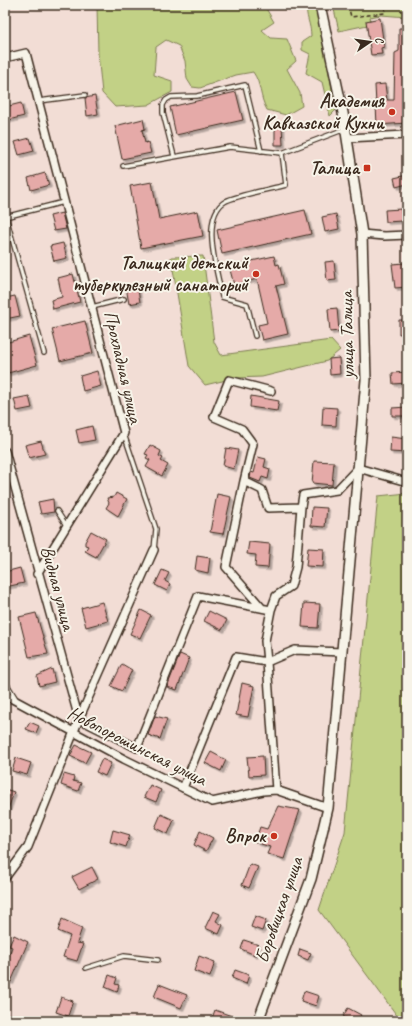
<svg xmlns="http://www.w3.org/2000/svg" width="412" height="1026" viewBox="0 0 412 1026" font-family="Caveat,sans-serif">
	<defs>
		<filter id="shadow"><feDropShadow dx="2.5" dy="2.5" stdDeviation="0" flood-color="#0004"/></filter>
	</defs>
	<rect width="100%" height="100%" fill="#f2ddd5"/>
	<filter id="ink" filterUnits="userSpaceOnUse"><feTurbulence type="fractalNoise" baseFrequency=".025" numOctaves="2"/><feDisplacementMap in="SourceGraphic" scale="8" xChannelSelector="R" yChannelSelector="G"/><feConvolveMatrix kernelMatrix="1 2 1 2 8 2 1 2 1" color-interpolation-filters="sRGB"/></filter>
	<g filter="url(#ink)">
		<!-- green -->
		<path fill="#c2d186" stroke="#7e7e52" d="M97 5H264L274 22 262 30 271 38 287 39 296 61 287 69 300 93 302 106 286 115 267 110C259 96 262 85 253 72L236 75 200 88 192 87 187 79 185 61 179 46 166 40 156 47 154 75 172 81V92L148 105 115 107 102 93 98 54Z
			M307 5H317V9L336 110 330 116 322 82 306 73 310 54 302 50V42L311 36C311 24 305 16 307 5Z
			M333 5H407V17L381 15 370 17 372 24 339 31Z
			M203 256 214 342 221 355 331 340 340 350 327 361 262 377 235 378 205 385 189 366 171 257Z
			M407 493V1021H401L319 910 345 832 378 496Z"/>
		<!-- building -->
		<path fill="#e5aaa8" stroke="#3b2a1e" filter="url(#shadow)" d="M380 18 384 47 381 48 382 54 371 55 366 21Z
			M399 28H407V123L377 125 375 85 385 84 387 100H394L395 53 399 51Z
			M236 92 243 120 176 135 170 107Z
			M95 96 98 114 87 116 85 98Z
			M21 103 24 116 5 121V107Z
			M143 119 145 129 142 130 145 143 148 142 151 153 122 159 115 126Z
			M282 125 283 145H275V126Z
			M30 138 34 151 19 155 15 142Z
			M45 173 49 185 31 190 28 178Z
			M407 175V184L396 187 394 178Z
			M152 182 159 219 198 211 203 236 141 248 130 186Z
			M401 209 402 221 386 222 385 210Z
			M305 210 311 234 222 254 217 230Z
			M62 213 66 229 54 231 50 216Z
			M336 214 339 229 325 232 322 217Z
			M63 243 67 258 54 261 50 246Z
			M274 256 276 265 279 264 284 284 276 286 288 334 262 340 258 325 267 323 257 279 234 285 229 266Z
			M334 261 336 280 327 281 325 262Z
			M404 263 407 287 395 288 392 264Z
			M73 274 80 302 53 309 51 300 62 297 58 278Z
			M137 284 140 302 129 304 126 287Z
			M15 296 20 316 5 319V298Z
			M337 308 339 331 330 332 328 309Z
			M399 320H407V333L399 334Z
			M85 321 93 353 60 361 52 329Z
			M29 336 37 365 8 373 5 362V343Z
			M339 358 340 374 330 375 329 359Z
			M97 371 101 386 83 391 80 376Z
			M407 372V383L393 384 392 373Z
			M29 396 32 408 17 411 14 399Z
			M251 396 279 401 277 411 250 407Z
			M323 407 337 408 336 426 322 425Z
			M407 407V416H392V408Z
			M92 426 95 440 79 443 76 430Z
			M391 437 407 439V453L390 452Z
			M41 441 45 454 29 458 25 445Z
			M150 445 161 451 159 456 163 458 161 461 168 465 162 476 146 467 150 460 146 458 148 455 145 454Z
			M226 448 238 450 234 469 223 466Z
			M258 457 266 459 264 467 270 469 268 479 262 477 260 482 250 478 251 472 254 473Z
			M314 461 334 462 332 485 312 483Z
			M116 493 127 499 118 516 106 508 109 503 107 498 114 497Z
			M217 494 231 497 223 534 210 532Z
			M53 499 54 512 41 514 38 502Z
			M312 507 327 508 325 527 311 526Z
			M91 531 106 539 96 557 85 551 88 546 85 545V542Z
			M249 542 270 544 268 568 255 567 256 555 247 554Z
			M308 548 324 549 323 567 306 566Z
			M197 556 210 558 208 573 195 570Z
			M20 568 24 583 5 587V572Z
			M162 570 169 573 165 581 170 584 167 591 155 585Z
			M102 602 108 621 86 627 81 608Z
			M304 603 320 604 318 628 302 627Z
			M141 610 151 615 140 638 130 634Z
			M209 611 227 620 222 630 204 621Z
			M36 613 48 654 29 657 19 617Z
			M180 654 189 658 177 690 167 687Z
			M122 664 132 670 122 691 111 686Z
			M52 669 55 682 39 686 37 676Z
			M242 683 254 686 248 717 236 715Z
			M155 716 167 719 160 739 148 735Z
			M30 722 39 726 36 733 26 729Z
			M76 745 91 752 85 763 70 756Z
			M211 752 226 760 221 771 205 763Z
			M263 756 264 775 249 776 247 757Z
			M16 758 31 763 27 775 12 771Z
			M102 759 111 763 105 776 96 772Z
			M64 774 74 777 73 781 81 783 78 791 61 785Z
			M150 785 161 790 156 802 144 797Z
			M5 789 14 792 6 815 5 814Z
			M278 806 300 810 284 859 267 854 270 847 255 842 260 827 267 829Z
			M161 814 174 820 168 834 155 828Z
			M113 830 130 835 126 847 110 842Z
			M200 831 213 838 206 851 194 845Z
			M250 864 258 867 249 888 242 885Z
			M92 867 98 879 79 889 72 877Z
			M213 911 220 914 216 921 223 925 219 934 205 928Z
			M255 916 266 920 262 931 251 927Z
			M62 919 82 928 77 943 83 944 77 961 63 957 70 936 58 931Z
			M14 935 28 942 11 982 5 980V967L12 947 9 946Z
			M244 940 259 945 255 955 241 949Z
			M300 949 311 953 308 960 298 956Z
			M199 956 215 962 210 977 194 971Z
			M235 970 249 975 246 984 232 978Z
			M109 975 117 978 115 984 119 985 117 992 105 987Z
			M159 984 187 995 181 1008 154 997Z
			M304 991 319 996 316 1006 301 1001Z
			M61 997 73 1001 68 1016 56 1012Z
			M348 1008 361 1015 357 1021H351L343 1016Z
			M215 1010 243 1020 242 1021H211Z"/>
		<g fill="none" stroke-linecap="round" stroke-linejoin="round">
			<!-- service casing -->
			<g stroke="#3b2a1e" stroke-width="6">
				<path id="service" d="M39 101 85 95
					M174 156 163 113V105L166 100 171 97 197 96 245 85 261 151
					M123 166 230 147 282 153
					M5 217 64 202
					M6 217 44 353
					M92 307 124 299
					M255 336 247 304 222 297C218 273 199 216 226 201 238 195 271 189 286 185L282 153 345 129
					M124 434 156 529 154 550
					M57 511 66 525
					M5 681 16 699
					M86 968 124 956 158 960"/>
			</g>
			<!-- minor casing -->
			<g stroke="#3b2a1e" stroke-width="10">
				<path id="minor" d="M5 58 26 53 124 433 37 574
					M347 138 407 135
					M362 234 384 236 407 235
					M5 451 79 719 28 847 5 878
					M244 481 253 444 242 429 214 417 229 380 271 391
					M301 507 296 567 291 586 276 596 271 610 265 641 267 662 295 650 342 652
					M154 550 79 719 137 748 198 596 271 610
					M262 608 226 567 244 481 262 490 268 508 301 507 303 495 337 490 358 468 407 482
					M5 695 124 759 212 802 263 791 276 790 328 808
					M183 788 236 657 267 662 276 790"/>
			</g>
			<!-- tertiary casing -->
			<g stroke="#3b2a1e" stroke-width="12">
				<path id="tertiary" d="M258 1021 311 879 328 808 366 380 362 234 343 113 320 5"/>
			</g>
			<!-- path -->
			<path stroke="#3b2a1e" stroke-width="1.5" stroke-dasharray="4 3" stroke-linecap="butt" d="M348 5 351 17 385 13V5"/>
			<!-- service -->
			<use href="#service" stroke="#f7f3e8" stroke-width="3.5"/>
			<!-- minor -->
			<use href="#minor" stroke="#f7f3e8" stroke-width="7"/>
			<!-- tertiary -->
			<use href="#tertiary" stroke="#f7f3e8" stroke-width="9"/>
		</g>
	</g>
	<!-- markers -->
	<g fill="#c8321e" stroke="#f7f3e8" stroke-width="1.5">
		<circle cx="392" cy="112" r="4"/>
		<rect x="363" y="164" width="8" height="8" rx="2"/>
		<circle cx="256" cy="274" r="4"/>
		<circle cx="274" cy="836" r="4"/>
	</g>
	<g text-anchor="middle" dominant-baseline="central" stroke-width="4" stroke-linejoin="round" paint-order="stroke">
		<!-- poi labels -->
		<g font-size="19" font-weight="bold" fill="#3b2a1e" stroke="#f7f3e8" text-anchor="end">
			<text x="384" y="101">Академия<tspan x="384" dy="22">Кавказской Кухни</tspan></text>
			<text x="359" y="168">Талица</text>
			<text x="248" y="263">Талицкий детский<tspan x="248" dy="22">туберкулезный санаторий</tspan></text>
			<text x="266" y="836">Впрок</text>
		</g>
		<!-- street labels -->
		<g font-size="19" fill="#3b2a1e" stroke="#f7f3e8">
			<text transform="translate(347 335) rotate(-91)">улица Талица</text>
			<text transform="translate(123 367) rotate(77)">Прохладная улица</text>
			<text transform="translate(58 588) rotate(75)">Видная улица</text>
			<text transform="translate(137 746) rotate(27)">Новопорошинская улица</text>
			<text transform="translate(279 910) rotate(-71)">Боровицкая улица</text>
		</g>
	</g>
	<!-- margin -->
	<rect width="412" height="1026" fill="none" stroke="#f7f3e8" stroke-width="20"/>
	<rect x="10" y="10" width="392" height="1006" fill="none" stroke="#3b2a1e" stroke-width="1.5" filter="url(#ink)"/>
	<!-- north arrow -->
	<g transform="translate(370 42) rotate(77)" stroke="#f7f3e8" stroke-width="3" paint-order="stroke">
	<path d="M0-3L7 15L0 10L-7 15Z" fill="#3b2a1e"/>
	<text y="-6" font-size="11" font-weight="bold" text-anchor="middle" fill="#3b2a1e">С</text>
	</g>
</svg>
